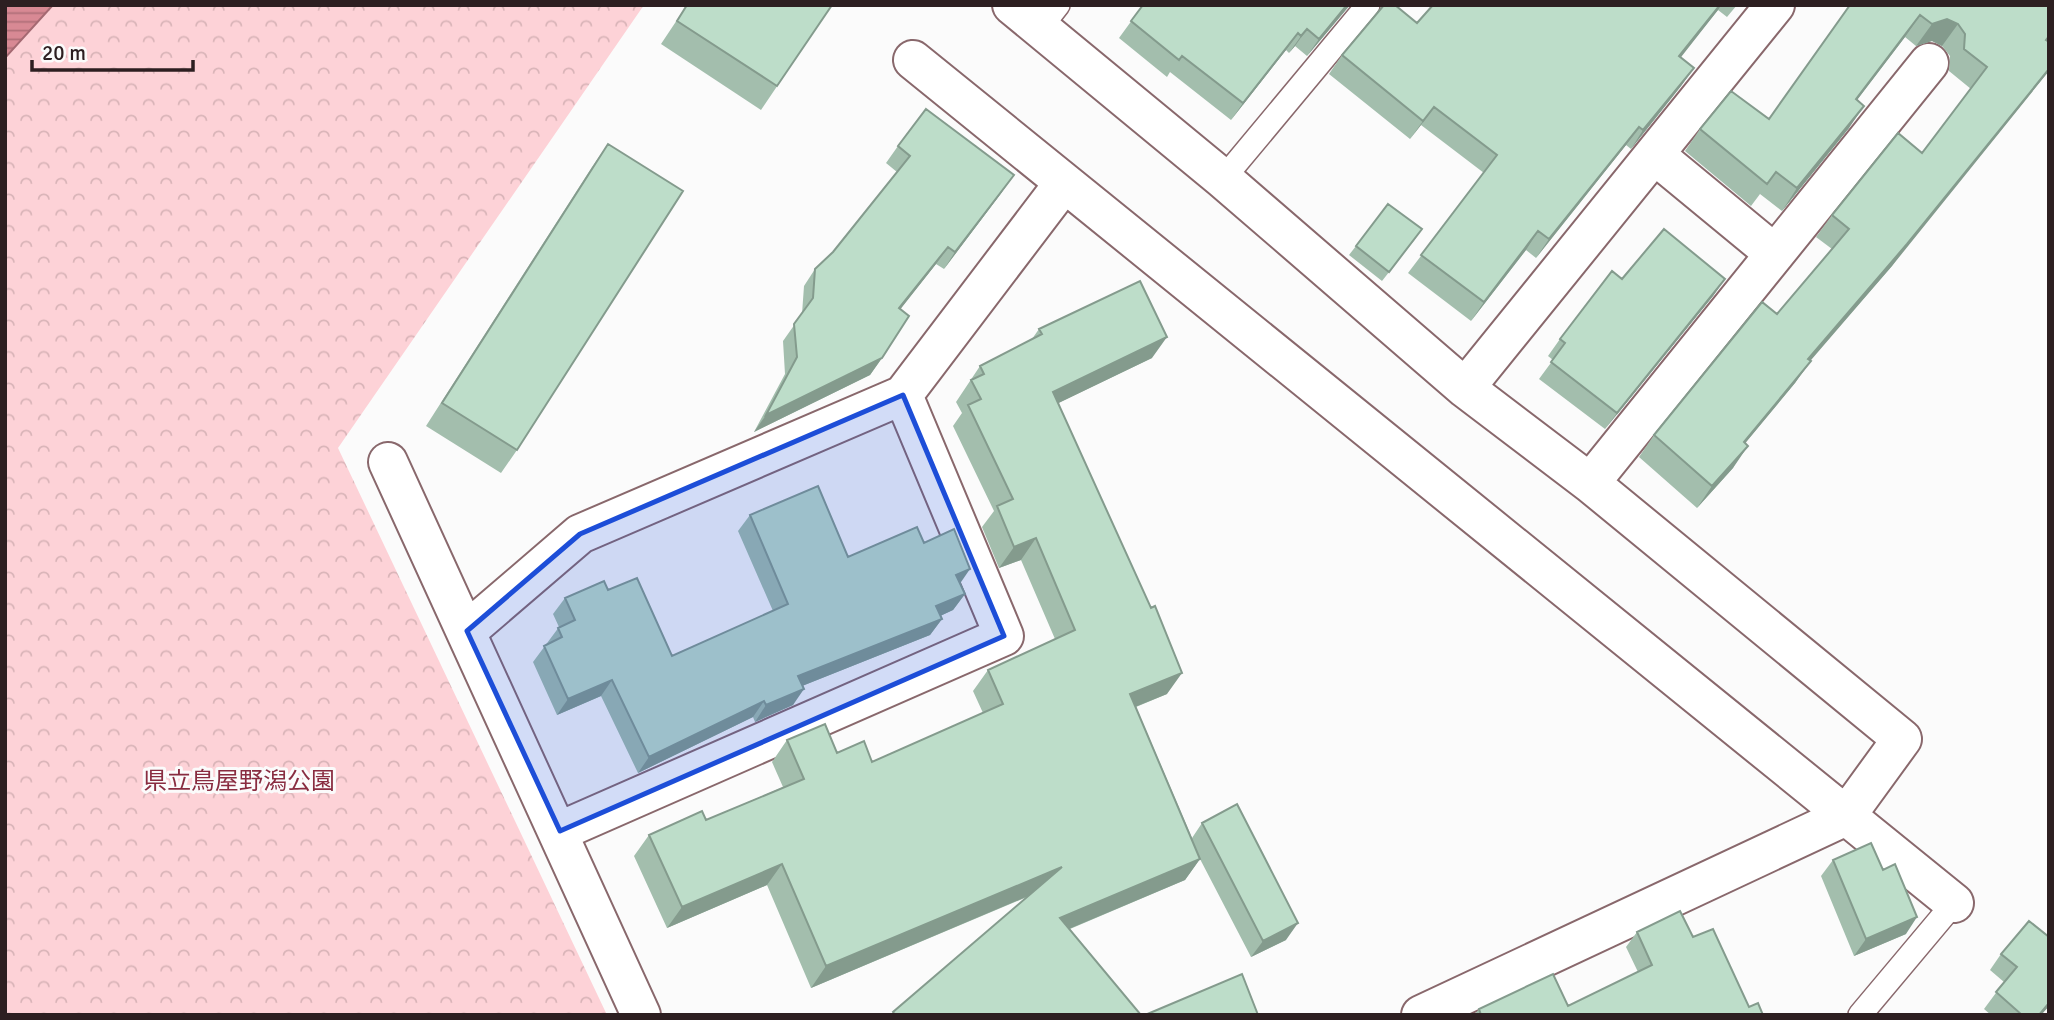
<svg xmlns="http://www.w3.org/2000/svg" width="2054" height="1020" viewBox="0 0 2054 1020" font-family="Signika,'Noto Sans JP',sans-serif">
	<defs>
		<pattern id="park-crowns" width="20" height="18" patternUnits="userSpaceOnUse" patternTransform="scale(1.75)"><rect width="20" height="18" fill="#fdd2d7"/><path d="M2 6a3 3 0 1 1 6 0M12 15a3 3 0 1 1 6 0" fill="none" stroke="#d9b4b8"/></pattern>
		<pattern id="water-rules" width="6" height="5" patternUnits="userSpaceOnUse" patternTransform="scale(1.75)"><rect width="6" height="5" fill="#d88994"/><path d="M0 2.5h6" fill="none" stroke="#b06f78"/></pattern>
	</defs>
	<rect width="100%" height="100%" fill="#fbfbfb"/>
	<!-- park -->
	<path fill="url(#park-crowns)" d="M53 5H644L338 448 607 1015H5V58Z"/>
	<!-- water -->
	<path fill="url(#water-rules)" stroke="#a56972" stroke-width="2" d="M5 5H53L5 58Z"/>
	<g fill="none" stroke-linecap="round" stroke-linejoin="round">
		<!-- lane casing -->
		<g stroke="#89686c" stroke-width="26">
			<path id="lane" d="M1040 28 1058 5
				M1223 179 1368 5
				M1860 1015 1954 903"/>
		</g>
		<!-- street casing -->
		<g stroke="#89686c" stroke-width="42">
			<path id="street" d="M1012 5 1223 179 1465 388 1590 483 1902 739 1846 816 1421 1015
				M913 60 1954 903
				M1655 155 1775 254
				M1465 388 1775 5
				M388 462 641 1015
				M1590 483 1929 63
				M467 631 580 534 903 395 1064 183
				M560 831 1004 636 903 395"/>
		</g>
		<!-- lane -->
		<use href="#lane" stroke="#fff" stroke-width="23"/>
		<!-- street -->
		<use href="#street" stroke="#fff" stroke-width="38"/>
	</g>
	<!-- wall -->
	<path fill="#a3bead" d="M687 5H832L761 110 661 44Z
		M1143 5H1350L1307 56 1295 46 1289 53 1286 50 1231 120 1170 72 1167 77 1119 38Z
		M1433 5H1737L1727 17 1718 10 1680 57 1694 68 1681 86 1631 149 1626 145 1536 258 1526 250 1471 321 1408 273 1484 173 1421 125 1410 139 1329 74 1342 55 1417 23Z
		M2049 5 2047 41 1892 266 1810 360 1795 383 1745 443 1733 468 1697 508 1639 457 1654 435 1777 314 1832 249 1816 237 1832 215 1922 153 1971 89 1949 71 1950 56 1942 46 1932 41 1916 46 1905 37 1857 100 1849 128 1782 211 1760 194 1751 206 1685 151 1700 129 1769 119 1841 18Z
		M608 144 517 450 501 473 426 426 592 167Z
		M898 146 1002 192 944 269 936 264 900 309 882 358 870 375 754 432 785 374 783 341 802 314 804 286 815 269 833 252 897 172 886 163Z
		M1416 238 1382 281 1349 255 1356 246Z
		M1622 279H1725L1713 296 1605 429 1539 379 1553 360 1548 356 1560 339Z
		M1039 329 1152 358 1058 403 1167 694 1136 707 1192 838 1202 823 1286 940 1251 957 1200 859 1185 880 1070 929 1141 1015H891L1027 897 811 988 767 885 667 928 634 856 649 835 706 820 783 787 772 762 787 740 872 762 983 713 973 691 988 670 1055 639 1021 560 999 568 982 527 994 511 953 426 962 413 956 402 980 366 1032 339Z
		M750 515 848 557 924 543 960 583 965 594 953 610 940 616 942 619 930 635 802 686 793 705 755 722 753 717 638 773 601 696 557 715 533 662 559 627 553 614 565 598 608 590 672 656 773 611 738 531Z
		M1833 860 1883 870 1906 934 1854 956 1821 876Z
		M2029 921 2049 1006 2041 1015H1991L1984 1009 2004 982 1990 970 2001 954Z
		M1637 932 1693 937 1749 1007 1763 1015H1474L1479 1009 1568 1006 1638 972 1626 947Z"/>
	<!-- shaded-wall -->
	<path fill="#849b8d" d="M1347 5H1350L1307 56 1319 39Z
		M1720 5H1721L1718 10 1667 75 1679 56Z
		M1920 15 1905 37 1841 121 1856 99Z
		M1947 19 1958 24 1942 46 1932 41 1916 46 1932 24Z
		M1307 29 1295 46 1289 53 1301 36Z
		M1298 33 1286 50 1231 120 1243 103Z
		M1694 68 1681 86 1631 149 1643 130Z
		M2049 69V71L1892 266 1793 381 1808 359Z
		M1864 106 1849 128 1782 211 1797 188Z
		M1434 107 1421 125 1410 139 1423 121Z
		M1639 127 1626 145 1536 258 1549 239Z
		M1014 175 1002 192 944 269 955 252Z
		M1538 231 1526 250 1471 321 1484 302Z
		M948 247 936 264 888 325 899 308Z
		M1725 279 1713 296 1605 429 1617 413Z
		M1167 337 1152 358 1038 413 1053 392Z
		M882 358 870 375 754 432 766 415Z
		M1811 361 1795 383 1728 464 1744 442Z
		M1748 446 1733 468 1697 508 1712 486Z
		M1036 538 1021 560 999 568 1014 547Z
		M970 569 959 585 956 575Z
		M965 594 953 610 925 623 936 606Z
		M942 619 930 635 787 692 798 676Z
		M1182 673 1167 694 1115 715 1130 694Z
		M612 680 601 696 557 715 568 699Z
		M804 689 793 705 755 722 766 705Z
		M764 701 753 717 638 773 649 757Z
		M1200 859 1185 880 1045 939 1060 918Z
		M782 864 767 885 667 928 682 907Z
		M1062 867 1047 888 811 988 826 966Z
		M1917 917 1906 934 1854 956 1866 939Z
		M1298 923 1286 940 1251 957 1263 941Z
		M2049 1003V1006L2041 1015H2039Z"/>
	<!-- building -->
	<path fill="#bdddc9" stroke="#849b8d" stroke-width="2" d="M687 5H832L777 86 677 21Z
		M1143 5H1347L1319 39 1307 29 1301 36 1298 33 1243 103 1182 56 1179 60 1131 21Z
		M1384 5H1395L1417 23 1433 5H1720L1679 56 1694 68 1643 130 1639 127 1549 239 1538 231 1484 302 1421 255 1497 155 1434 107 1423 121 1342 55Z
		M1850 5H2049V36L2046 40 2049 42V69L1907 244 1808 359 1811 361 1744 442 1748 446 1712 486 1654 435 1762 302 1777 314 1849 229 1832 215 1898 133 1922 153 1987 67 1964 49 1965 34 1958 24 1947 19 1932 24 1920 15 1856 99 1864 106 1797 188 1776 172 1767 184 1700 129 1731 91 1769 119Z
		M926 109 1014 175 955 252 948 247 899 308 909 316 882 358 766 415 797 357 794 324 813 298 815 269 833 252 910 156 898 146Z
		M608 144 683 191 517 450 442 403Z
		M1388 204 1422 229 1389 272 1356 246Z
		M1664 229 1725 279 1617 413 1551 362 1565 343 1560 339 1612 271 1622 279Z
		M1140 281 1167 337 1053 392 1151 608 1155 606 1182 673 1130 694 1200 859 1060 918 1141 1015H895L893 1012 1062 867 826 966 782 864 682 907 649 835 702 811 706 820 804 779 787 740 825 724 837 753 864 741 872 762 1003 704 988 670 1075 630 1036 538 1014 547 997 506 1013 499 968 405 981 399 971 380 984 374 980 366 1042 334 1039 329Z
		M818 486 848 557 917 527 924 543 954 529 970 569 956 575 965 594 936 606 942 619 798 676 804 689 766 705 764 701 649 757 612 680 568 699 544 646 562 637 558 628 575 620 565 598 604 581 608 590 637 578 672 656 788 604 750 515Z
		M1237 804 1298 923 1263 941 1202 823Z
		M1871 843 1883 870 1895 864 1917 917 1866 939 1833 860Z
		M1680 911 1693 937 1713 929 1749 1007 1758 1003 1763 1015H1481L1479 1009 1553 974 1568 1006 1652 965 1637 932Z
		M2029 921 2049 937V1003L2039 1015H2022L1996 992 2017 967 2001 954Z
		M1242 974 1258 1015H1145Z"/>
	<!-- marked area -->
	<path fill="#1d4ed8" fill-opacity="0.2" stroke="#1d4ed8" stroke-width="5" stroke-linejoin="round" d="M903 395 1004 636 560 831 467 631 580 534Z"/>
	<g text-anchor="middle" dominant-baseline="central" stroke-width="6" stroke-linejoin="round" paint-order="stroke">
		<!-- park labels -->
		<g font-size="24" fill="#892c40" stroke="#fbfbfb">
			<text x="239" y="781">県立鳥屋野潟公園</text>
		</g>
	</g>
	<!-- border -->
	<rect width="2054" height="1020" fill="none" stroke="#2d1f21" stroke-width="14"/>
	<!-- scale -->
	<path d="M32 60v10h161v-10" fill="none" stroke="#2d1f21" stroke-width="3.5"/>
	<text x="42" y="60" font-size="21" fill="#2d1f21" stroke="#fbfbfb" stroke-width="5" paint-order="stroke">20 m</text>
</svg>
